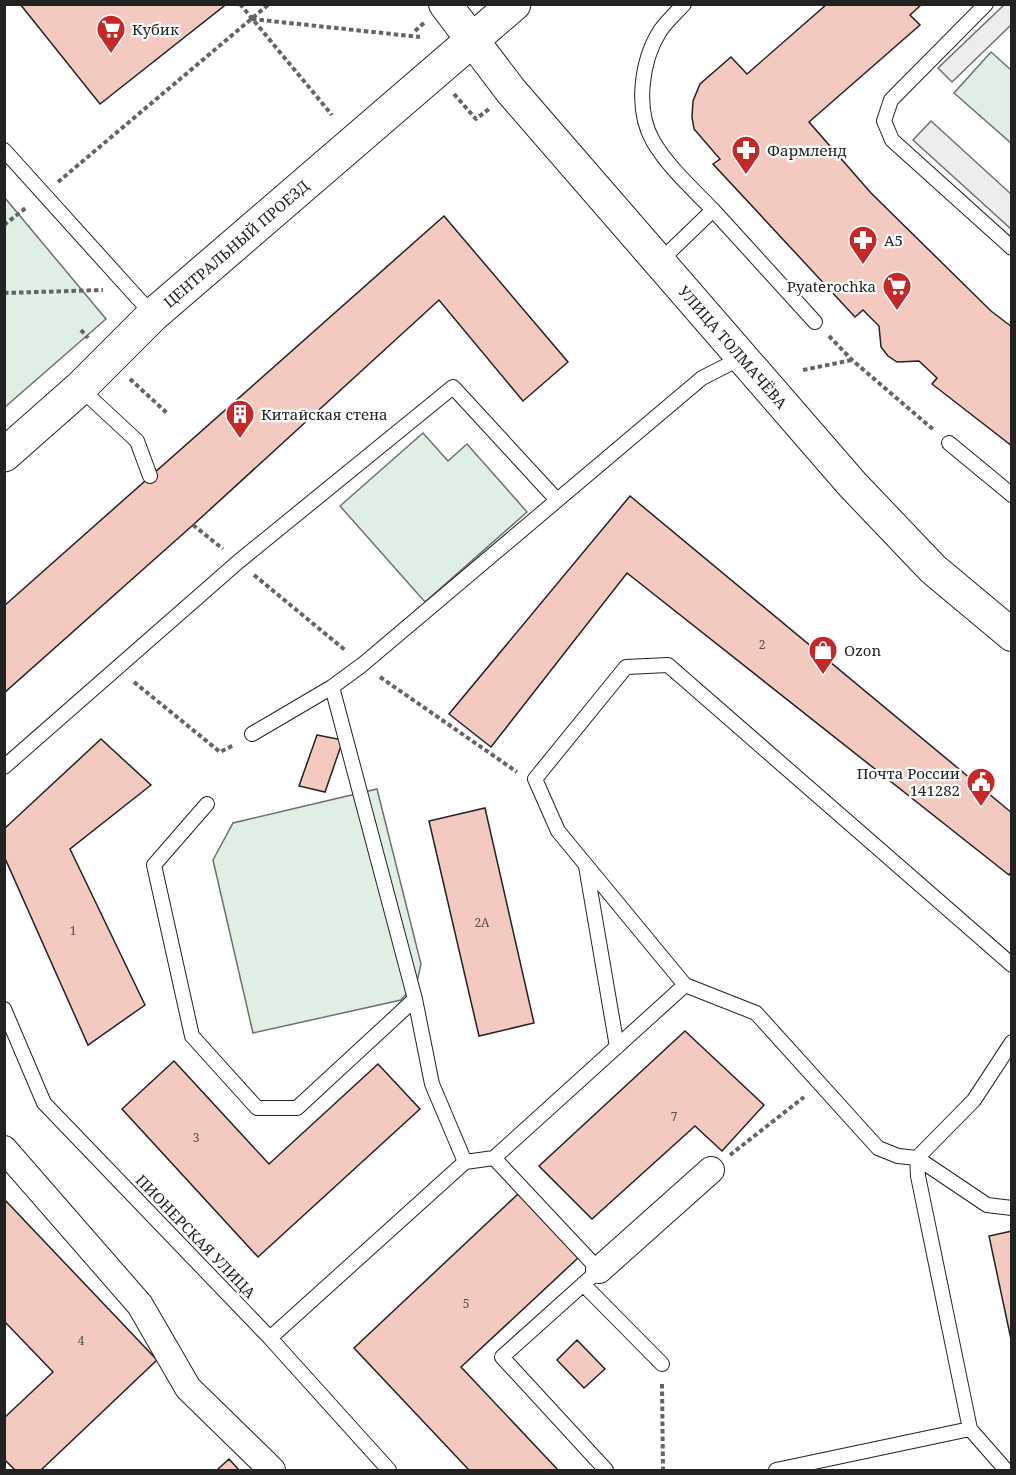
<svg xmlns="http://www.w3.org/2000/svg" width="1016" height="1475" viewBox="0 0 1016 1475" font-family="'Noto Serif',serif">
	<rect width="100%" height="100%" fill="#fff"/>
	<!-- green -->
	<path fill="#e0efe3" stroke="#6f6f6f" stroke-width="1.5" d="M991 52 1011 70V143L954 93Z
		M5 198 106 319 5 407H4Z
		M423 433 448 461 467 444 527 512 425 602 340 506Z
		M377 789 421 964 417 982 401 1000 253 1033 213 860 233 823Z"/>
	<!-- parking -->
	<path fill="#ededed" stroke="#6f6f6f" stroke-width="1.5" d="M1004 5H1011V25L952 82 938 68Z
		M931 121 1011 194V229L913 140Z"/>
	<!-- building -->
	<path fill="#f3c9c0" stroke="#222" stroke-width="1.5" d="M20 4H223L224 6 100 104Z
		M827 4H922L910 15 920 25 809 122 871 193 991 311 1012 327V446L932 384 937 378 919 361 897 362 888 356 881 347 879 326 863 310 855 317 713 164 720 159 694 129 692 117 693 101 700 84 731 57 747 74Z
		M444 216 568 362 523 401 439 300 193 525 4 693V606Z
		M630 496 1012 813V871L1009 875 627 573 491 747 449 714Z
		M317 735 343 740 325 792 299 786Z
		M101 739 151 785 70 849 145 1005 88 1045 4 856V829Z
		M485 808 534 1023 479 1036 429 821Z
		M685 1031 764 1105 722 1151 695 1126 592 1219 539 1166Z
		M174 1061 269 1164 378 1064 420 1109 258 1257 122 1109Z
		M518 1194 578 1258 461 1367 558 1470H469L354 1348Z
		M4 1199 157 1360 41 1470H15L4 1459V1418L53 1372 4 1321Z
		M1012 1231V1344L989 1236Z
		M577 1340 605 1369 584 1388 557 1360Z
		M229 1459 239 1470H217Z"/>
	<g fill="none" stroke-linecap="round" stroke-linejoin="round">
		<!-- service casing -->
		<g stroke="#222" stroke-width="16">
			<path id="service" d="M684 4C676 13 666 22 660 31 641 61 635 110 653 141 668 167 693 189 713 210
				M986 4 891 100 884 121 892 140 1012 248
				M4 150 153 315
				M659 262 713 210 815 322
				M80 388 137 441 150 476
				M949 443 1012 495
				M252 734 332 687
				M4 767 238 562 453 387 557 500
				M207 804 154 865 192 1036 257 1108H297L415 999
				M586 866 617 1047
				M685 985 558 831 535 779 626 667 668 665 1012 965
				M4 1009 44 1103 270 1338 389 1470
				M494 1158 685 985 756 1013 878 1148 898 1156 917 1158 974 1100 1012 1042
				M465 1162 432 1084 415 999 332 687 362 665 702 378 743 357
				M583 1284 662 1364
				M270 1338 465 1162 494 1158 599 1270 502 1357 606 1470
				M776 1470 970 1429
				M1006 1470 970 1429 918 1176 917 1158 987 1205 1012 1208"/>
		</g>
		<!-- minor casing -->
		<g stroke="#222" stroke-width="28">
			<path id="minor" d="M4 1149 140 1305 188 1388 272 1470
				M599 1270 711 1170"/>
		</g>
		<!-- tertiary casing -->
		<g stroke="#222" stroke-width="34">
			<g id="tertiary">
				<path id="s1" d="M445 4 511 91 852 484 933 569 1012 635"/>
			</g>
		</g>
		<!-- secondary casing -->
		<g stroke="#222" stroke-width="35">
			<g id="secondary">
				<path id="s2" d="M4 455 80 388 153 315 514 4"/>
			</g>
		</g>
		<!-- path -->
		<path stroke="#646464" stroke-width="4" stroke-dasharray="4.5 3" stroke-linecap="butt" d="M240 4 332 115
			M252 19 420 37
			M415 31 424 23
			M454 94 476 119 489 109
			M58 182 269 4
			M4 225 27 207
			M4 293 103 290
			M81 330 88 338
			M829 336 852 360 935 431
			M803 370 852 360
			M130 379 168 414
			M193 525 223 549
			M254 575 345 650
			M380 677 517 772
			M134 682 220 752 234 745
			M730 1155 804 1097
			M662 1384 663 1470"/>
		<!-- service -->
		<use href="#service" stroke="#fff" stroke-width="14"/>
		<!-- minor -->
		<use href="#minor" stroke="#fff" stroke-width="26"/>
		<!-- tertiary -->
		<use href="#tertiary" stroke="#fff" stroke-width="32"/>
		<!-- secondary -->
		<use href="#secondary" stroke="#fff" stroke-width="33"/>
	</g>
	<!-- icons -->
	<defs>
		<g id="supermarket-pin" transform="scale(1.5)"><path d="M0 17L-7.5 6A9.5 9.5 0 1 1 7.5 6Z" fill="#c62828" stroke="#fff"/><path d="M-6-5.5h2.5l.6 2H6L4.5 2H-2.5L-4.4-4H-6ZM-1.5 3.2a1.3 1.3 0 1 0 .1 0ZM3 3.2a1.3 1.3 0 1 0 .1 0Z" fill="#fff"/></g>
		<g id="pharmacy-pin" transform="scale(1.5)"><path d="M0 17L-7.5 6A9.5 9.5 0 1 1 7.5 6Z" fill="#c62828" stroke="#fff"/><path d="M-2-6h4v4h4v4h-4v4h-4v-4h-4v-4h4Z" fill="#fff"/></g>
		<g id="building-pin" transform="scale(1.5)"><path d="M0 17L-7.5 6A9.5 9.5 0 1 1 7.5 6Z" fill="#c62828" stroke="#fff"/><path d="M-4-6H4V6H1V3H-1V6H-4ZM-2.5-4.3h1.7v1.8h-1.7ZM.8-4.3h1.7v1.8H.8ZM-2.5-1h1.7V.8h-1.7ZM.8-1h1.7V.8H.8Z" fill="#fff"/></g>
		<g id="shop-pin" transform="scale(1.5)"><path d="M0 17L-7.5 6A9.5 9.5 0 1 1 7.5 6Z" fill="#c62828" stroke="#fff"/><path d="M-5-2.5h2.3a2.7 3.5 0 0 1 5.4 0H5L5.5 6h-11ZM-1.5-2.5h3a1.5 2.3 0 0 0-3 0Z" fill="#fff"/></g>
		<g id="civic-pin" transform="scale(1.5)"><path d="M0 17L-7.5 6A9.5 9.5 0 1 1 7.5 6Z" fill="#c62828" stroke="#fff"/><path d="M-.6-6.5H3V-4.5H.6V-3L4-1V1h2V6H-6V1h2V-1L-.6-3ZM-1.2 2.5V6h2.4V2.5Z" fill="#fff"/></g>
	</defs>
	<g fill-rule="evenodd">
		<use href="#supermarket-pin" x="111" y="29"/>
		<use href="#pharmacy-pin" x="746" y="150"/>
		<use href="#pharmacy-pin" x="863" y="240"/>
		<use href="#supermarket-pin" x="897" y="286"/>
		<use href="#building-pin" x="240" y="414"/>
		<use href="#shop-pin" x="823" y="650"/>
		<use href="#civic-pin" x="981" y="782"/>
	</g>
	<g text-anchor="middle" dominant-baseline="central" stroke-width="4.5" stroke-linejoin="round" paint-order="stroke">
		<!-- number labels -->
		<g font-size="12" fill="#564c4a">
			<text x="762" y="644">2</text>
			<text x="482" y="922">2А</text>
			<text x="73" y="930">1</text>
			<text x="674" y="1116">7</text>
			<text x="196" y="1137">3</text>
			<text x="466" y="1303">5</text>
			<text x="81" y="1340">4</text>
		</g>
		<!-- poi labels -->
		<g font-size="15" fill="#222" stroke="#fff" text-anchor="start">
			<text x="132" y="29">Кубик</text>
			<text x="767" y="150">Фармленд</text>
			<text x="884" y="240">А5</text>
			<text x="876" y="286" text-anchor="end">Pyaterochka</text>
			<text x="261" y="414">Китайская стена</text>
			<text x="844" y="650">Ozon</text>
			<text x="960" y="773" text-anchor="end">Почта России<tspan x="960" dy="17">141282</tspan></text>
		</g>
		<!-- street labels -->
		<g font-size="15" fill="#222" stroke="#fff">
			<text stroke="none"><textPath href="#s2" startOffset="314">ЦЕНТРАЛЬНЫЙ ПРОЕЗД</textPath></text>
			<text stroke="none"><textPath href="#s1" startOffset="448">УЛИЦА ТОЛМАЧЁВА</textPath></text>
			<text transform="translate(196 1236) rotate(46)">ПИОНЕРСКАЯ УЛИЦА</text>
		</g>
	</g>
	<!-- border -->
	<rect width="1016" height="1475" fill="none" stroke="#222222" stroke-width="12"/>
</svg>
